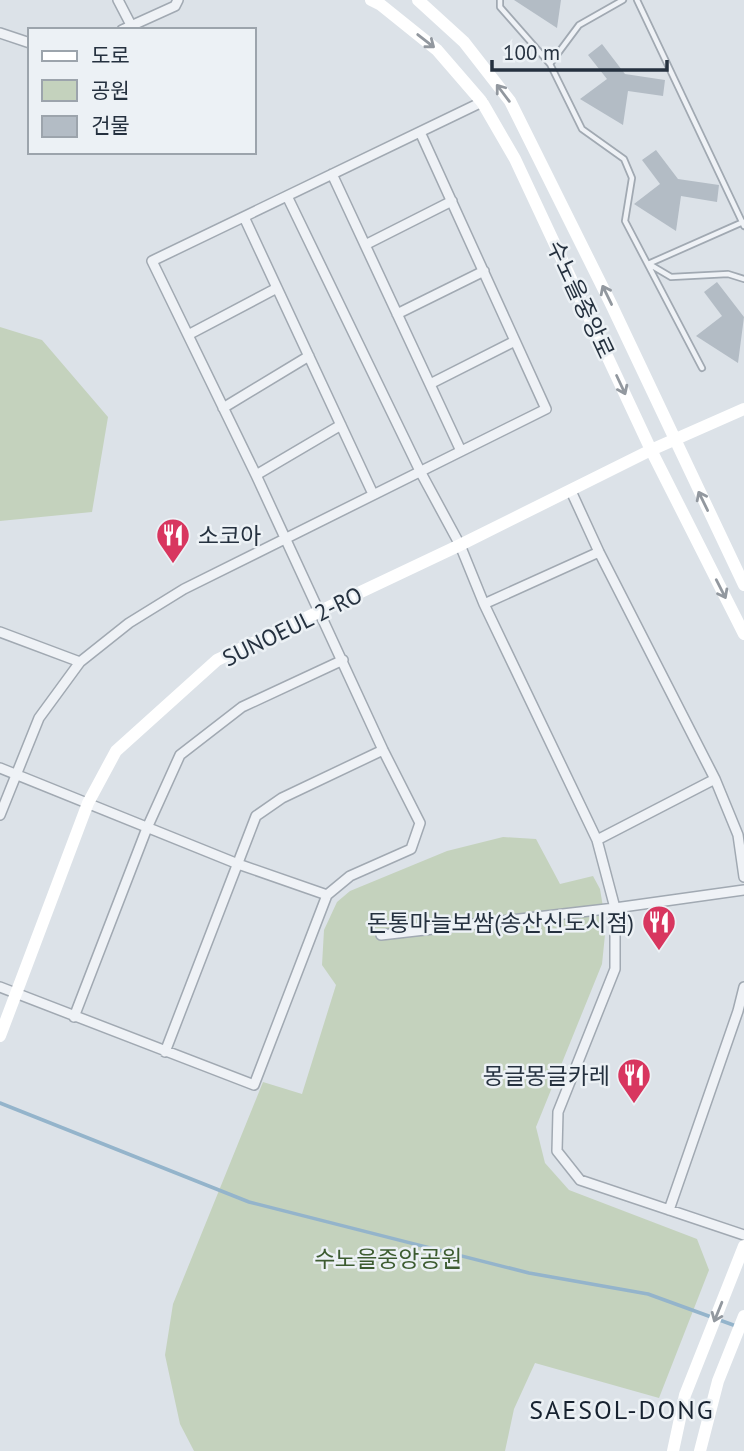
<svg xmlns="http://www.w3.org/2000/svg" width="744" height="1451" viewBox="0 0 744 1451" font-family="'PT Sans','Noto Sans KR',sans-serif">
	<rect width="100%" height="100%" fill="#dce2e8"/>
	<!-- green -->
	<path fill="#c4d2bd" d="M0 327 42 340 108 417 92 512 0 521Z
		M503 837 536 839 560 884 593 876 600 889 606 925 602 964 536 1127 545 1163 569 1190 697 1239 709 1270 659 1398 535 1363 514 1409 505 1451H194L180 1424 165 1355 173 1304 263 1082 302 1094 336 985 322 965 324 930 337 902 350 891 447 851Z"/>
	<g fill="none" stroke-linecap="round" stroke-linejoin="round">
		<!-- stream -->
		<path stroke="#94b4cb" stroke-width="3.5" d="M0 1103 249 1202 529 1273 648 1294 736 1326"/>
	</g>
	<!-- building -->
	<path fill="#b3bcc5" d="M514 0H561L557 28Z
		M602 44 625 74 665 80 663 96 628 91 623 125 580 99 607 79 588 55Z
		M656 150 678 179 719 185 717 202 681 196 676 231 634 204 660 184 642 160Z
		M717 282 744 317 738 363 696 336 722 316 704 292Z"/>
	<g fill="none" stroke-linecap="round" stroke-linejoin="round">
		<!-- lane casing -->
		<g stroke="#a1a9b2" stroke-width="8">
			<path id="lane" d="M500 0V7L550 64 582 129 624 159 632 178 625 221 702 368
				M637 0 744 226
				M550 64 579 25 623 0
				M648 264 743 222
				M649 264 671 277 728 274 744 279"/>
		</g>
		<!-- street casing -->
		<g stroke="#a1a9b2" stroke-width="12">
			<path id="street" d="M118 0 131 25
				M122 30 175 6 178 0
				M0 33 30 43
				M332 174 461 451
				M287 196 420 471 460 545 484 604 597 840 615 908V969L558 1112 557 1151 580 1180 744 1235
				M244 217 373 494
				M365 245 452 201
				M397 314 484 271
				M188 335 277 288
				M430 384 515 341
				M223 408 309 356
				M256 475 341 425
				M571 491 599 552 715 779 738 835 744 877
				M484 604 599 552
				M0 632 80 662
				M0 768 238 864 327 895
				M0 815 39 718 80 662 129 623 184 589 546 409 420 132
				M597 840 715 779
				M381 935 615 908 744 890
				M0 987 254 1085 327 895 350 876 411 849 420 823 383 750 256 475 152 261 482 102
				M74 1017 147 828 180 755 242 707 343 660
				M165 1052 256 816 282 798 383 750
				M669 1210 738 1011 744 987"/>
		</g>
		<!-- lane -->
		<use href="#lane" stroke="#eff2f6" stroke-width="4.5"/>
		<!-- street -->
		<use href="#street" stroke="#eff2f6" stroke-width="9"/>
		<!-- secondary -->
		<path stroke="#fff" stroke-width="12" d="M371 0 381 5 437 50 482 102 515 159 651 450 744 634
			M418 0 464 42 510 101 611 304 744 585
			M0 1036 88 803 116 751 217 660 460 545 651 450 744 409
			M673 1451 685 1395 744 1246
			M700 1451 718 1381 744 1316"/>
	</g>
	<!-- one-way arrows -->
	<defs><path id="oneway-shaft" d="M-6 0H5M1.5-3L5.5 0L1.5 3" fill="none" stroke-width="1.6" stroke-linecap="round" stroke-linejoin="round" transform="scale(1.75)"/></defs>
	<g stroke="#92989f">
		<use href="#oneway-shaft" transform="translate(426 41) rotate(38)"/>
		<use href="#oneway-shaft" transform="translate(503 93) rotate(-127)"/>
		<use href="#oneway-shaft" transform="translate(607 295) rotate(-116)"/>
		<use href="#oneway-shaft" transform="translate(621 385) rotate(65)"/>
		<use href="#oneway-shaft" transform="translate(703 501) rotate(-116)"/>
		<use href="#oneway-shaft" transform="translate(721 589) rotate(63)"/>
		<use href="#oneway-shaft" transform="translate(718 1312) rotate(112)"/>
	</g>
	<!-- icons -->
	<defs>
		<g id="restaurant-pin" transform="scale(1.75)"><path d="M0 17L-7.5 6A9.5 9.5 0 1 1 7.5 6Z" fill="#d8365f" stroke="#ecf1f5"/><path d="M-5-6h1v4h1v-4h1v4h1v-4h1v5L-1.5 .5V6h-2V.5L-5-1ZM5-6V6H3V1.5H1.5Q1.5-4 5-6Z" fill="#fff"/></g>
	</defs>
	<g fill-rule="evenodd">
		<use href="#restaurant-pin" x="173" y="535"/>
		<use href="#restaurant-pin" x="659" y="922"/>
		<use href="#restaurant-pin" x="634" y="1075"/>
	</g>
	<g text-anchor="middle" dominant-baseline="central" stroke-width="5" stroke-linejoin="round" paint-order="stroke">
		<!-- street labels -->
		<g font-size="23" fill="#25313f" stroke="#ecf1f5">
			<text transform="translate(581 299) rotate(65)">수노을중앙로</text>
			<text transform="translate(292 626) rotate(-26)">SUNOEUL 2-RO</text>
		</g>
		<!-- poi labels -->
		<g font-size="23" fill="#25313f" stroke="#ecf1f5" text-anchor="end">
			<text x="198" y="535" text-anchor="start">소코아</text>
			<text x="634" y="922">돈통마늘보쌈(송산신도시점)</text>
			<text x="610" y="1075">몽글몽글카레</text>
		</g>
		<!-- park labels -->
		<g font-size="23" fill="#3d5c31" stroke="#ecf1f5">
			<text x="388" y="1258">수노을중앙공원</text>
		</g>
		<!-- quarter labels -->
		<g font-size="26" letter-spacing="2" fill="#172230" stroke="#ecf1f5">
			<text x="622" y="1409">SAESOL-DONG</text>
		</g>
	</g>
	<!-- legend -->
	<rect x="28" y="28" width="228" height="126" fill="#ecf1f5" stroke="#9ca4ac" stroke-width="2"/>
	<rect x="42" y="51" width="35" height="10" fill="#ffffff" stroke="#9ca4ac" stroke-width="2"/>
	<text x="91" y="63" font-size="21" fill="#25313f">도로</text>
	<rect x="42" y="80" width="35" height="21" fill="#c4d2bd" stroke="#9ca4ac" stroke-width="2"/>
	<text x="91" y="98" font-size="21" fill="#25313f">공원</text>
	<rect x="42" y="116" width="35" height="21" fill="#b3bcc5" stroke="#9ca4ac" stroke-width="2"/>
	<text x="91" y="133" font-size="21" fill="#25313f">건물</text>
	<!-- scale -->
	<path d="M492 60v10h175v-10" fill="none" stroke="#25313f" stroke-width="3.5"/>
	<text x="503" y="60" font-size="21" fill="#25313f" stroke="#ecf1f5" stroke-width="5" paint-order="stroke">100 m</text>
</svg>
